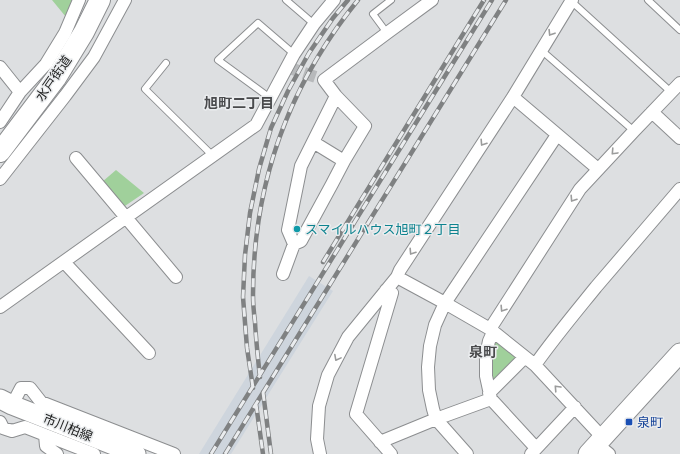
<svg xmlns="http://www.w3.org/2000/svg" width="680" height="454" viewBox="0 0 680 454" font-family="'Golos Text','Noto Sans JP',sans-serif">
	<rect width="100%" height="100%" fill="#dddfe1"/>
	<!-- built -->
	<path fill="#ced5dd" d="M309 276 333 291 231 454H199Z"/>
	<!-- green -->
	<path fill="#a0d09b" d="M52 0H74L66 17Z
		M116 170 144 193 122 208 102 182Z
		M495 343H498L516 357 515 362 494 382 489 375 488 365Z"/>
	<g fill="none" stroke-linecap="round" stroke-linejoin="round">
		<!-- minor-tunnel -->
		<path stroke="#b7b9bb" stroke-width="12" stroke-dasharray="12 6" stroke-linecap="butt" d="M287 67 324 80"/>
		<!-- service casing -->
		<g stroke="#8c8e90" stroke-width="8">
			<path id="service" d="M286 0 314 24
				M648 0 680 30
				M571 1 671 92
				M387 33 373 14 391 0
				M541 50 634 131
				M166 63 145 89 213 156
				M270 98 218 60 258 23 294 54"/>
		</g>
		<!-- minor casing -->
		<g stroke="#8c8e90" stroke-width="14">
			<path id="minor" d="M0 67 20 92
				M513 97 598 169
				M652 112 680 138
				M0 122 20 92 46 64 65 33 79 0
				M313 142 344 161
				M76 158 176 277
				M0 179 65 96 94 57 125 0
				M294 244 288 230 301 166 336 96
				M64 262 149 353
				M283 274 294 244 301 241 332 184 344 161 365 126 336 96 324 80 387 33 432 0
				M397 277 445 303 490 329 535 365 603 438
				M386 290 392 293 356 414 391 454
				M0 307 256 125 294 54 314 24 334 0
				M490 329 580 189 634 131 680 83
				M493 332 489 341 486 355V376L491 399 536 448
				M535 365C554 338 575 313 596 287 624 254 652 222 680 189
				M489 393 525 357
				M12 405 21 388H30L41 402 174 454
				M0 422 3 428 12 431 25 427 94 454
				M45 435 46 446 57 454
				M380 442 436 419 491 399
				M597 444 609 454
				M320 454 317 439 319 406 328 375 348 337 397 277 400 270 513 97 572 0
				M467 454 436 419 433 409 429 390 428 367 430 346 435 325 445 303 557 135
				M531 454 575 407"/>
		</g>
		<!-- primary casing -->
		<g stroke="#8c8e90" stroke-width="21">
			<path id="primary" d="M0 399 12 405 136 454
				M588 454 680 353"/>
		</g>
		<!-- trunk casing -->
		<g stroke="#8c8e90" stroke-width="22">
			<path id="trunk" d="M0 152 56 78 84 32 100 0"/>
		</g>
		<!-- service -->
		<use href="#service" stroke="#fff" stroke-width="6"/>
		<!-- minor -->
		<use href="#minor" stroke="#fff" stroke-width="12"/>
		<!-- primary -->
		<use href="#primary" stroke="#fff" stroke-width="19"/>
		<!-- trunk -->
		<use href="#trunk" stroke="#fff" stroke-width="20"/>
		<!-- rail casing -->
		<g stroke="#7f8182" stroke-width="4.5">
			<path id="rail" d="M323 262 484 0
				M260 377C258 359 256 341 255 322 254 314 253 304 253 295 253 184 288 86 358 0
				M253 388 247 348 243 297 245 255 250 213 259 169 271 128 288 91 309 53 333 18 348 0
				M263 392 271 454
				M256 404 263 454
				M211 454 492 0
				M225 454 506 0"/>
		</g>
		<!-- rail -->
		<use href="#rail" stroke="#eaecee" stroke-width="3" stroke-dasharray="9" stroke-linecap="butt"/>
	</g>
	<!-- one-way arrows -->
	<defs><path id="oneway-chevron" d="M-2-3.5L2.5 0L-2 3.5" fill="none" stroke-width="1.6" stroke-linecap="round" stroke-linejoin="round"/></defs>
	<g stroke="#9b9c9c">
		<use href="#oneway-chevron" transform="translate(551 33) rotate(122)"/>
		<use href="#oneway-chevron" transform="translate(483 143) rotate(123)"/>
		<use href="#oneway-chevron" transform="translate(614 152) rotate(133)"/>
		<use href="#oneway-chevron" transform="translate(573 199) rotate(123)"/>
		<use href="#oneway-chevron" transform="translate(412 252) rotate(123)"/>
		<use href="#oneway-chevron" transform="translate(503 309) rotate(123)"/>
		<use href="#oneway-chevron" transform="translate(337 358) rotate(118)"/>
		<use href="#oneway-chevron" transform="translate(557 388) rotate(-133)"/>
	</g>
	<!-- markers -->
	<circle fill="#0f9aa8" stroke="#eaecee" stroke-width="1.5" cx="297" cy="229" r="4"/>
	<rect fill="#1a4fb4" stroke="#eaecee" stroke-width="1.5" x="625" y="418" width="8" height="8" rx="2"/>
	<g text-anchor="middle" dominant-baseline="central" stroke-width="3" stroke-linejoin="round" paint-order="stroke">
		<!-- street labels -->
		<g font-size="13" fill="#212222" stroke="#eaecee">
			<text transform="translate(53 78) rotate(-55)">水戸街道</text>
			<text transform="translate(68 427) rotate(22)">市川柏線</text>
		</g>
		<!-- culture labels -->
		<g font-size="13" fill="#0d838f" stroke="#eaecee" text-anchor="start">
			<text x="305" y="229">スマイルハウス旭町２丁目</text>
		</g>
		<!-- transit labels -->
		<g font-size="13" fill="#164399" stroke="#eaecee" text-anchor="start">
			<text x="637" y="422">泉町</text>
		</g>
		<!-- neighbourhood labels -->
		<g font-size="14" font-weight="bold" fill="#4a4b4d" stroke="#eaecee">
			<text x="239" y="102">旭町二丁目</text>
			<text x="483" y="351">泉町</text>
		</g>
	</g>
</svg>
